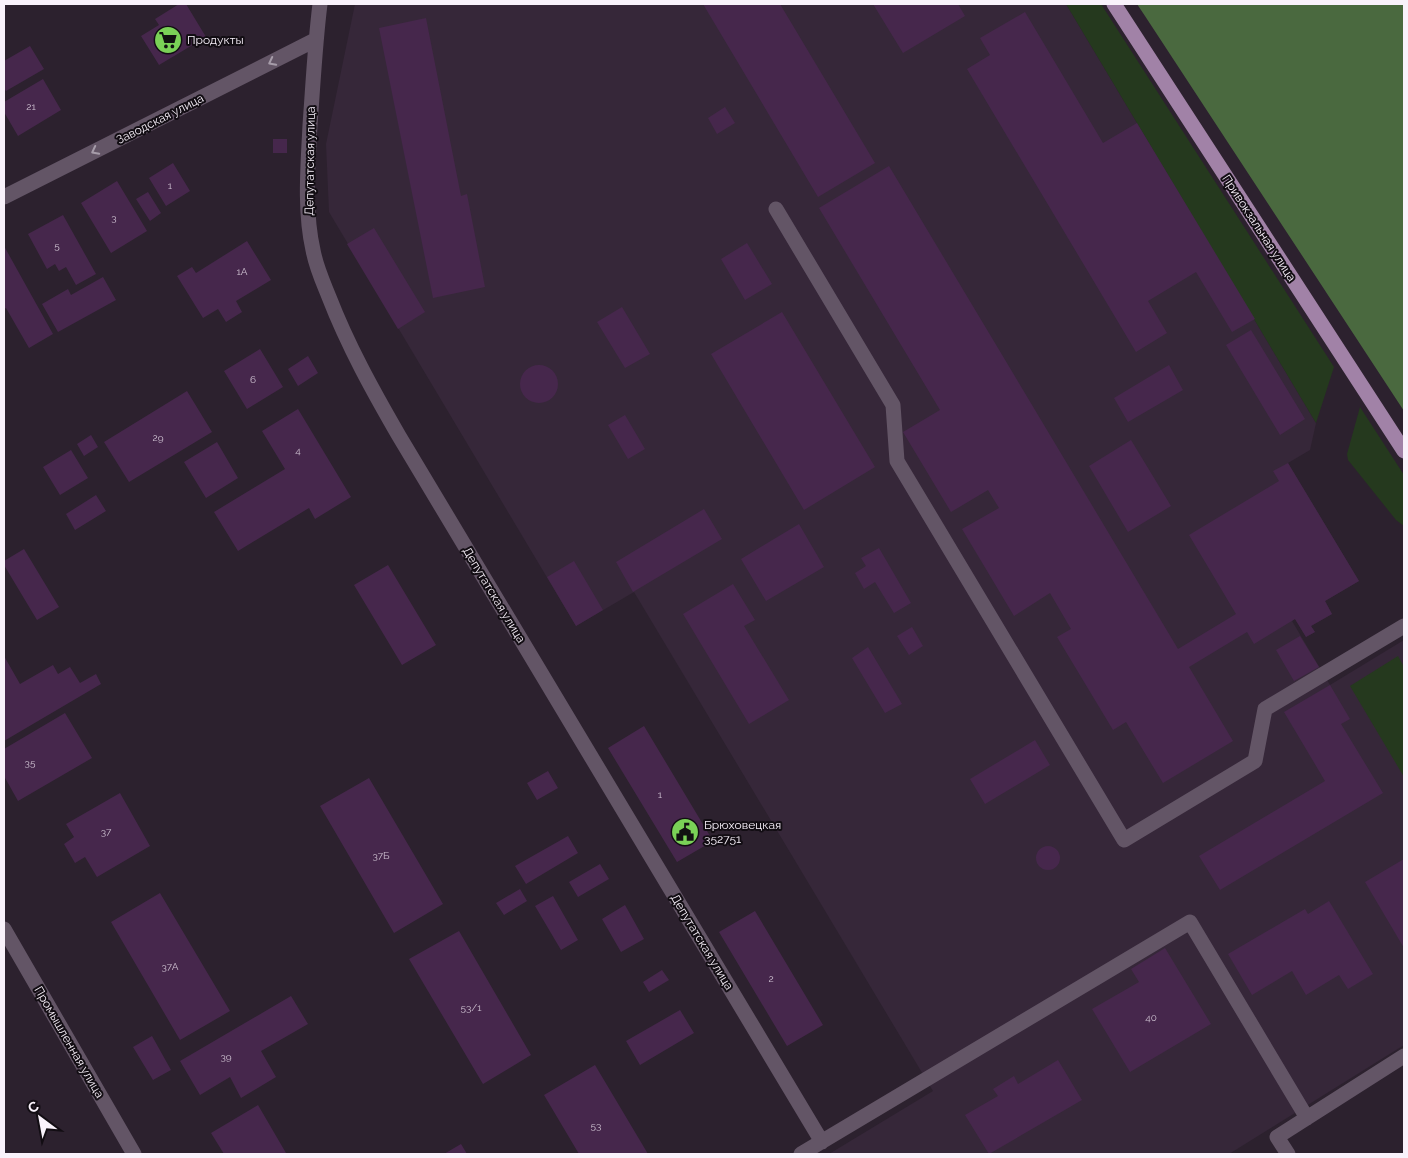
<svg xmlns="http://www.w3.org/2000/svg" width="1408" height="1158" viewBox="0 0 1408 1158" font-family="Raleway,sans-serif">
	<rect width="100%" height="100%" fill="#2c212e"/>
	<!-- built -->
	<path fill="#362739" d="M355 4H1066L1316 423 1310 450 1288 463 1359 581 1325 601 1332 614 1311 626 1315 632 1306 637 1295 619 1292 621 1330 685 1404 640V1045L1229 1154H829L933 1091 634 592 576 626 329 212 326 144Z"/>
	<!-- green -->
	<path fill="#25391e" d="M1066 4H1101L1334 367 1316 423Z
		M1360 407 1404 475V526L1396 520 1348 460 1347 454Z
		M1398 656 1404 667V777L1350 686Z"/>
	<!-- forest -->
	<path fill="#4a693f" d="M1137 4H1404V411L1145 16Z"/>
	<!-- building -->
	<path fill="#46274c" d="M179 4H186L206 37 159 65 141 36 159 25 155 19Z
		M703 4H780L875 163 818 197Z
		M873 4H958L965 16 903 53Z
		M1025 12 1103 143 1137 123 1255 319 1232 332 1196 272 1148 301 1167 333 1136 352 967 69 990 55 980 38Z
		M426 18 461 196 467 194 485 287 433 298 379 28Z
		M30 46 44 69 6 91 4 88V61Z
		M43 79 61 110 18 136 4 112V102Z
		M725 107 735 123 717 134 708 118Z
		M273 139H287V153H273Z
		M173 163 190 191 166 206 149 178Z
		M889 166 1178 649 1236 614 1189 535 1279 481 1273 471 1288 463 1359 581 1325 601 1332 614 1311 626 1315 632 1306 637 1295 619 1254 644 1247 632 1189 667 1233 741 1163 783 1126 722 1113 730 1057 637 1071 629 1050 593 1014 616 962 529 999 508 988 490 951 512 903 432 940 410 819 208Z
		M117 181 147 231 111 253 81 203Z
		M148 192 161 213 150 221 136 199Z
		M63 215 96 274 76 285 66 267 59 271 55 264 47 269 28 234Z
		M374 228 425 312 398 329 347 244Z
		M247 241 271 280 236 301 242 312 226 322 218 309 203 318 177 276 192 267 196 273Z
		M747 243 772 284 745 300 721 259Z
		M4 246 53 334 29 348 6 308 4 309Z
		M103 277 116 300 58 332 42 304 68 289 71 295Z
		M622 307 650 354 625 368 597 322Z
		M782 312 875 467 804 510 711 354Z
		M1251 330 1305 419 1280 435 1226 345Z
		M260 349 283 387 247 409 224 371Z
		M308 356 318 373 298 386 288 369Z
		M520 384a19 19 0 1 1 38 0a19 19 0 1 1-38 0Z
		M1169 365 1183 390 1128 422 1114 398Z
		M187 391 212 432 129 482 104 442Z
		M298 409 351 497 315 519 309 508 238 551 214 512 285 469 262 431Z
		M625 415 645 449 628 459 608 425Z
		M91 435 98 447 84 456 77 444Z
		M1131 440 1171 506 1128 532 1089 466Z
		M217 442 238 478 206 498 184 462Z
		M71 450 88 478 60 495 43 467Z
		M96 495 106 511 75 530 66 514Z
		M704 509 722 539 633 592 616 562Z
		M799 524 824 567 766 601 741 559Z
		M879 548 911 603 894 613 875 582 864 589 855 573 866 566 861 558Z
		M24 549 59 607 37 620 4 565V561Z
		M574 561 603 610 576 626 547 577Z
		M388 565 436 645 402 665 354 585Z
		M733 584 755 620 744 626 789 700 749 724 683 614Z
		M912 627 923 646 909 655 897 636Z
		M1300 636 1319 667 1294 681 1276 650Z
		M868 647 902 704 885 713 852 658Z
		M4 656 20 684 53 665 58 674 70 667 80 683 96 674 101 684 4 741Z
		M1330 685 1350 719 1341 724 1383 793 1220 890 1199 856 1325 781 1284 712Z
		M65 713 92 758 18 801 4 776V749Z
		M644 726 713 841 677 862 608 748Z
		M1035 740 1050 765 985 804 970 779Z
		M548 771 558 788 537 800 527 783Z
		M369 778 443 904 394 933 320 806Z
		M120 793 150 846 97 877 85 857 75 863 64 844 74 837 66 824Z
		M568 836 578 853 526 884 515 866Z
		M1036 858a12 12 0 1 1 24 0a12 12 0 1 1-24 0Z
		M1404 859V948L1365 882Z
		M600 864 609 879 578 897 569 882Z
		M520 889 527 901 504 915 496 903Z
		M160 893 230 1011 180 1040 111 922Z
		M553 896 578 940 561 950 535 906Z
		M1329 901 1373 974 1348 989 1339 975 1306 995 1292 971 1252 995 1228 954 1305 909 1308 914Z
		M625 905 644 939 621 952 602 919Z
		M755 911 823 1025 787 1046 719 932Z
		M459 931 531 1055 483 1084 409 959Z
		M1165 948 1211 1024 1130 1072 1092 1009 1139 982 1131 969Z
		M662 970 669 980 649 992 643 982Z
		M291 996 308 1024 261 1051 276 1077 241 1098 230 1077 200 1095 180 1061Z
		M680 1010 694 1033 640 1065 626 1041Z
		M152 1036 171 1070 153 1080 133 1047Z
		M1058 1060 1082 1100 989 1154 965 1115 998 1096 993 1089 1014 1076 1018 1084Z
		M595 1065 648 1154H579L544 1095Z
		M258 1105 286 1153 224 1154 211 1133Z
		M461 1144 467 1154H444Z"/>
	<g fill="none" stroke-linecap="round" stroke-linejoin="round">
		<!-- minor -->
		<path stroke="#635566" stroke-width="15" d="M320 4C315 44 313 85 310 125 308 166 304 210 313 250 316 267 323 282 329 297 348 346 373 391 399 436L822 1142
			M4 197 315 40
			M776 209 893 405 897 461 1124 840 1255 761 1265 709 1404 626
			M4 929 134 1154
			M801 1154 1190 922 1307 1118
			M1288 1154 1277 1137 1404 1056"/>
		<!-- major -->
		<path stroke="#a182a7" stroke-width="15" d="M1114 4 1404 451"/>
	</g>
	<!-- one-way arrows -->
	<defs><path id="oneway-chevron" d="M-2-3.5L2.5 0L-2 3.5" fill="none" stroke-width="1.6" stroke-linecap="round" stroke-linejoin="round" transform="scale(1.25)"/></defs>
	<g stroke="#a69ca9">
		<use href="#oneway-chevron" transform="translate(272 62) rotate(153)"/>
		<use href="#oneway-chevron" transform="translate(95 151) rotate(153)"/>
	</g>
	<!-- icons -->
	<defs>
		<g id="supermarket-disc" transform="scale(1.4375)"><circle r="9.5" fill="#7ad157" stroke="#120d13"/><path d="M-6-5.5h2.5l.6 2H6L4.5 2H-2.5L-4.4-4H-6ZM-1.5 3.2a1.3 1.3 0 1 0 .1 0ZM3 3.2a1.3 1.3 0 1 0 .1 0Z" fill="#111"/></g>
		<g id="civic-disc" transform="scale(1.4375)"><circle r="9.5" fill="#7ad157" stroke="#120d13"/><path d="M-.6-6.5H3V-4.5H.6V-3L4-1V1h2V6H-6V1h2V-1L-.6-3ZM-1.2 2.5V6h2.4V2.5Z" fill="#111"/></g>
	</defs>
	<g fill-rule="evenodd">
		<use href="#supermarket-disc" x="168" y="40"/>
		<use href="#civic-disc" x="685" y="832"/>
	</g>
	<g text-anchor="middle" dominant-baseline="central" stroke-width="4" stroke-linejoin="round" paint-order="stroke">
		<!-- number labels -->
		<g font-size="10" fill="#ccbfcf">
			<text x="31" y="106">21</text>
			<text x="170" y="185">1</text>
			<text x="114" y="217">3</text>
			<text x="57" y="245">5</text>
			<text x="242" y="271">1А</text>
			<text x="253" y="379">6</text>
			<text x="158" y="437">29</text>
			<text x="298" y="450">4</text>
			<text x="30" y="762">35</text>
			<text x="660" y="794">1</text>
			<text x="106" y="831">37</text>
			<text x="381" y="855">37Б</text>
			<text x="170" y="966">37А</text>
			<text x="771" y="978">2</text>
			<text x="471" y="1007">53/1</text>
			<text x="1151" y="1017">40</text>
			<text x="226" y="1056">39</text>
			<text x="596" y="1125">53</text>
		</g>
		<!-- poi labels -->
		<g font-size="12" fill="#f9f2fb" stroke="#120d13" text-anchor="start">
			<text x="187" y="40">Продукты</text>
			<text x="704" y="825">Брюховецкая<tspan x="704" dy="14">352751</tspan></text>
		</g>
		<!-- street labels -->
		<g font-size="12" fill="#f9f2fb" stroke="#120d13">
			<text transform="translate(160 119) rotate(-27)">Заводская улица</text>
			<text transform="translate(310 161) rotate(-89)">Депутатская улица</text>
			<text transform="translate(1259 228) rotate(57)">Привокзальная улица</text>
			<text transform="translate(494 595) rotate(59)">Депутатская улица</text>
			<text transform="translate(702 942) rotate(59)">Депутатская улица</text>
			<text transform="translate(69 1042) rotate(60)">Промышленная улица</text>
		</g>
	</g>
	<!-- border -->
	<rect width="1408" height="1158" fill="none" stroke="#f9f2fb" stroke-width="10"/>
	<!-- north arrow -->
	<g transform="translate(40 1118) rotate(328)" stroke="#120d13" stroke-width="4" paint-order="stroke">
	<path d="M0-4L9 19L0 12L-9 19Z" fill="#f9f2fb"/>
	<text y="-8" font-size="14" font-weight="bold" text-anchor="middle" fill="#f9f2fb">С</text>
	</g>
</svg>
